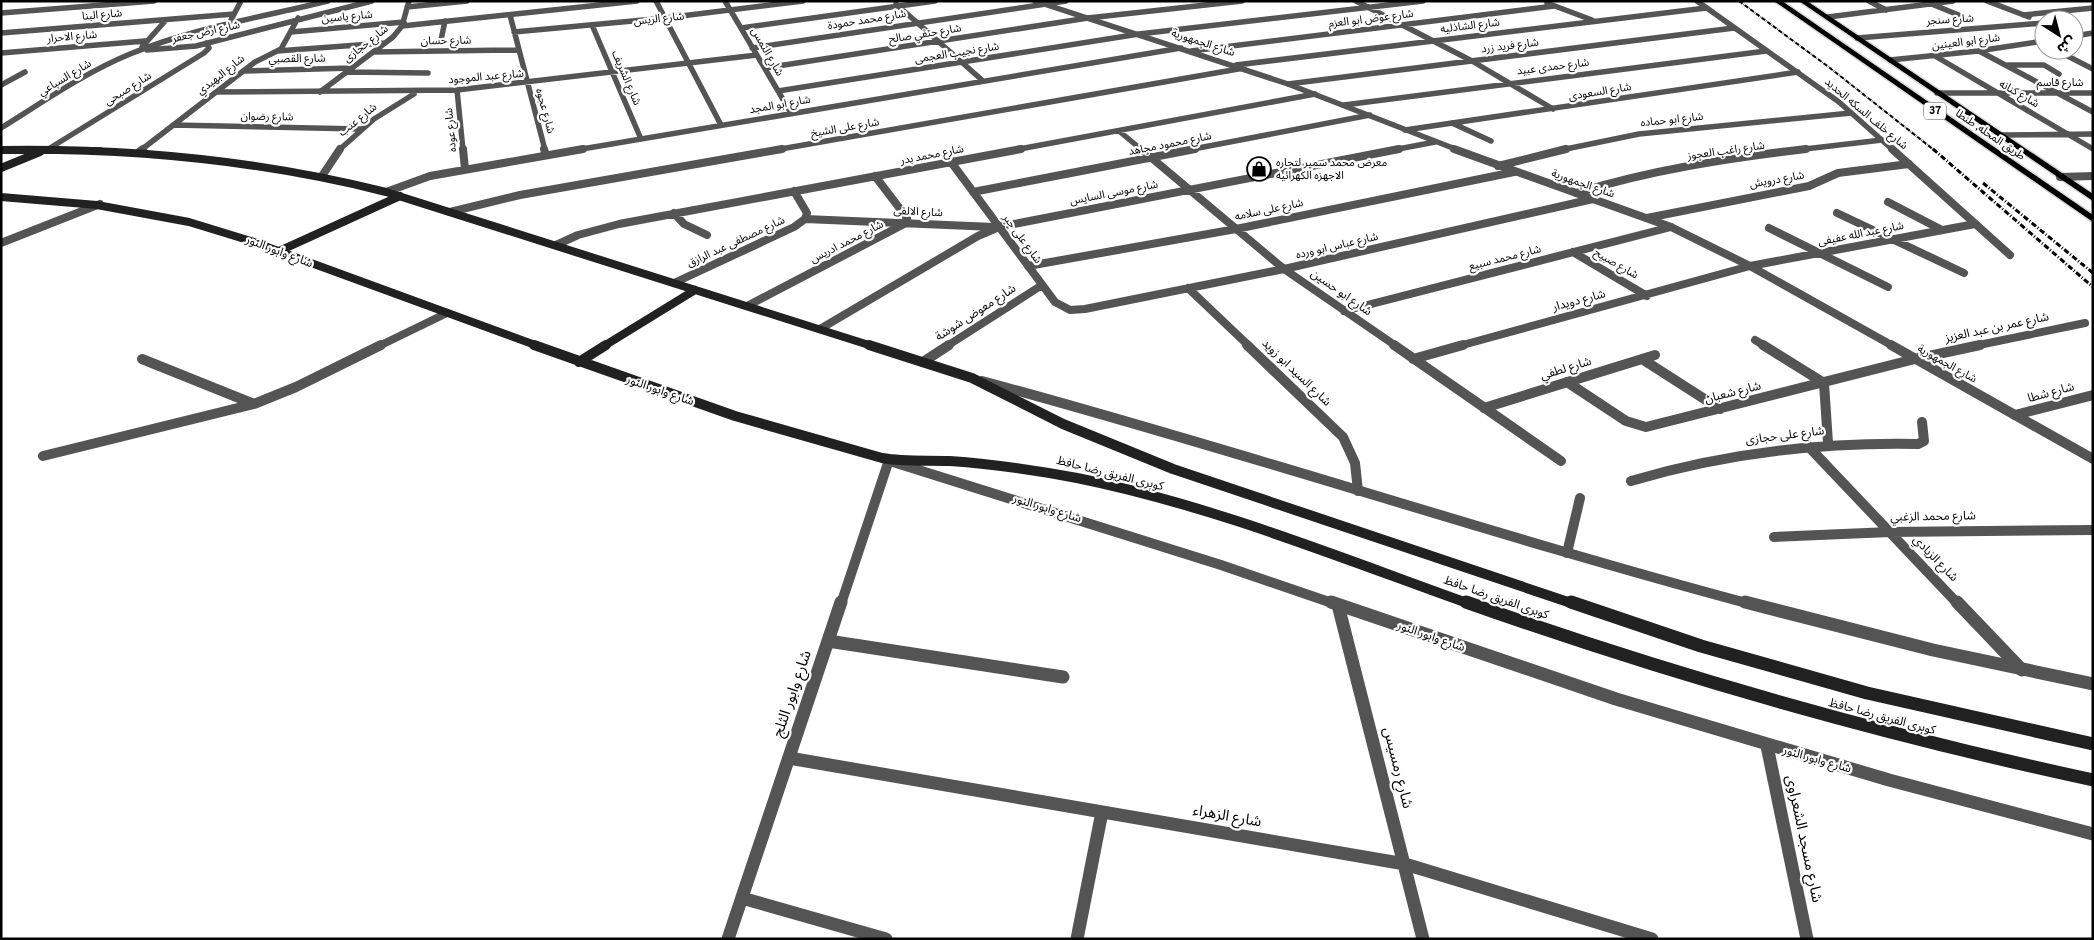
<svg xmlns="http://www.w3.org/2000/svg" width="2094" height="940" viewBox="0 0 2094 940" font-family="Overpass,'Noto Sans Arabic',sans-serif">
	<rect width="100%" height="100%" fill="#fff"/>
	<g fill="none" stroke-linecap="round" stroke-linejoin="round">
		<!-- primary casing -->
		<g stroke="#dbdbdb" stroke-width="3">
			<path id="primary" d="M1774 1H1782L2093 215V222Z
				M1799 1H1807L2093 194V201Z"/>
		</g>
		<!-- service-far1 -->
		<path stroke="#545454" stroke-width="8" d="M1 243 100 204
			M379 346 447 313"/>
		<!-- service -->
		<path stroke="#545454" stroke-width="10" d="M142 359 254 404
			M43 456 254 404 296 387 381 345"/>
		<!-- minor-far3 -->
		<path stroke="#545454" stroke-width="5.5" d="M656 1 721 125
			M725 1 791 113
			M1356 1 1472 61 1553 109
			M1869 1 1886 10
			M1987 1 2029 17
			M1547 3 1592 20
			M896 4 983 81
			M1934 5 1961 16
			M407 7 467 1
			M1 13 154 1
			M510 15 545 150
			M2023 15 2093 8
			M1828 17 1953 1
			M231 20 241 1
			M592 25 641 139
			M402 26 637 1
			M741 28 935 1
			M291 32 404 22
			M514 32 665 18 803 1
			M1 33 234 14
			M2074 36 2093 33
			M1857 38 2044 23
			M441 40 445 21
			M142 47 166 20
			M752 48 1066 1
			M147 50 196 46 372 1
			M2056 50 2093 69
			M277 51 385 43
			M1191 51 1554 6
			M1979 51 2093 112
			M373 52 519 50
			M1 53 145 41
			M1935 56 2093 149
			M1890 60 1978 51 2044 41
			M1236 65 1706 8
			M2008 65H2044L2059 74
			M765 68 1088 18 1242 1
			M243 71 352 68
			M347 72 428 73
			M1288 84 1734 28
			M1 85 25 72
			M457 90 463 150
			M778 91 1139 34 1423 1
			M216 92 457 90 757 55
			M320 92 393 37 402 26 409 1
			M1937 93H2093
			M1344 105 1766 51
			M1452 123 1491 141
			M173 125 360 129
			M1 128C43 102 84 73 130 54 193 28 262 17 328 1
			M1405 130 1798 72
			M1119 131 1142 150
			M2000 135 2093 134
			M50 148 204 53 209 48 206 43
			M141 150 255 62 281 49 298 18
			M339 150 374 119 414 94
			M576 150 1181 48
			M775 150 1244 68
			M1014 150 1315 94
			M1188 150 1370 115
			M1393 150 1435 142
			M1561 150 1639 134 1851 113
			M1796 150 1882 140"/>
		<!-- minor-far2 -->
		<path stroke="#545454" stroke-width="8" d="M463 149 465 169
			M544 149 546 155
			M1141 149 1284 269 1396 346
			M139 152 143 149
			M951 162 1055 302 1070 310 1085 309 1284 269 1593 199
			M1498 166 1566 149
			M322 176 340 149
			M2060 177 2093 176
			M794 191 807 213 805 219
			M386 192 430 176 583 149
			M973 192 1195 149
			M1576 193C1651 170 1728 158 1806 149
			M1888 202 1942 230
			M450 212 520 195 782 149
			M674 213 684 224 707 235
			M1837 213 1964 273
			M1647 218 1809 186 1838 173 1909 164
			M805 219 994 227
			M1769 228 1888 287
			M556 245 578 235 619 224 1021 149
			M1573 252 1647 296
			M1028 266 1236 229 1514 172
			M674 283 794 227 805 219
			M1188 288 1249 346
			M747 306 906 223 907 218 875 176
			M1344 311 1671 227
			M820 329 978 236 999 227 1399 149
			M1755 340 1765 346
			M947 346 1042 285
			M1459 346 1750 266 1975 224
			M1974 346 2085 323"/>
		<!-- minor-far1 -->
		<path stroke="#545454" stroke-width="10" d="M1247 345 1343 437 1355 463 1358 491
			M1394 345 1561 461
			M1763 345 1824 383 1828 443
			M1413 359 1463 345
			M1642 359 1720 409
			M923 362 949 345
			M1567 382 1626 421 1646 427 1915 359 1980 345
			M1484 408 1655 355
			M2015 415 2093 395
			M1807 445 1958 604
			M1631 481C1726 453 1819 442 1918 444L1924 441 1922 422
			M1774 537 1890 532 2093 530
			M1567 553 1580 498
			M841 604 889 460"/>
		<!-- minor -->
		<path stroke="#545454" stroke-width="13" d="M1957 602 2022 670
			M1338 605 1423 939
			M828 641 1063 677
			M1767 746 1807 939
			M789 758 1405 864 1652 939
			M742 898 886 939
			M728 939 841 602
			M1077 939 1102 812"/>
		<!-- tertiary-far3 -->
		<path stroke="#545454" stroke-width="5.5" d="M1035 1 1288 84 1458 150
			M1697 1 1839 102 1893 150"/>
		<!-- tertiary-far2 -->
		<path stroke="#545454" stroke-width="8" d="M1454 149 1671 227 1750 266 1893 346
			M1892 149 2010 255"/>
		<!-- tertiary-far1 -->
		<path stroke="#545454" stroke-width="10" d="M1891 345 2093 459
			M982 381C1239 450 1492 535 1750 604
			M893 462 1221 565 1335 604"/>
		<!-- tertiary -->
		<path stroke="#545454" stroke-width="13" d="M1331 602 1616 699 1889 780 2093 834
			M1745 602 1933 650 2093 684"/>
		<!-- secondary-far3 -->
		<path stroke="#212121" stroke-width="5.5" d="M1 150H101"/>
		<!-- secondary-far2 -->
		<path stroke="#212121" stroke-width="8" d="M1 150C132 148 259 160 386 192L872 346
			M1 168 40 152
			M1 197 97 205 189 222 251 241 538 346
			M277 252 400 196
			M604 346 695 290"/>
		<!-- secondary-far1 -->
		<path stroke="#212121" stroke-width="10" d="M534 345 735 416 882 458C905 462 927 460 950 461 993 464 1035 470 1077 478 1211 505 1341 558 1470 604
			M869 345 972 378 1063 424 1173 469 1574 604
			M579 362 606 345"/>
		<!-- secondary -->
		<path stroke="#212121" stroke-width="13" d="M1466 602C1672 675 1880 734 2093 780
			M1571 602 1701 646 1867 693 2093 744"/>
		<!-- primary -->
		<use href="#primary" fill="#000" fill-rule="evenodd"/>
		<!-- rail-far1 -->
		<path stroke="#000" stroke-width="2" stroke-dasharray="4.5 1 0.5 1" stroke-linecap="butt" d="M1739 1 1830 68 1934 150"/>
		<!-- rail -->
		<path stroke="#000" stroke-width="3" stroke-dasharray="5.5 2 1 2" stroke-linecap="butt" d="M1933 149 2093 287
			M1983 183 2093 273"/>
	</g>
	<!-- icons -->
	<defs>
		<g id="shop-ring" transform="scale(1.25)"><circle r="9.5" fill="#fff" stroke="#000" stroke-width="1.5"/><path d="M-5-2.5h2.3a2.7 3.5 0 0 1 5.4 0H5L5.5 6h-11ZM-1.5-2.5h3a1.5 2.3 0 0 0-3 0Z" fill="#000"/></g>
	</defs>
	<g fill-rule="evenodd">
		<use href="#shop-ring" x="1259" y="169"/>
	</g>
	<g text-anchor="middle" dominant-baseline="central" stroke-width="4.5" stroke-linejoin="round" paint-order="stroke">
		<!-- far-street labels -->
		<g font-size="11" fill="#000" stroke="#fff">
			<text transform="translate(102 15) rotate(-5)">شارع البنا</text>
			<text transform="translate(347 17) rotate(-5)">شارع ياسين</text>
			<text transform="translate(659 19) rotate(-6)">شارع الريس</text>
			<text transform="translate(1371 19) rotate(-7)">شارع عوض ابو العزم</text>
			<text transform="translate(867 20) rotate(-9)">شارع محمد حمودة</text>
			<text transform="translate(1950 20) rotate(-4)">شارع سنجر</text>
			<text transform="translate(1470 26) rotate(-7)">شارع الشاذليه</text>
			<text transform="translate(206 32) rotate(-12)">شارع ارض جعفر</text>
			<text transform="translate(925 34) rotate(-9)">شارع حنفي صالح</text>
			<text transform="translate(72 37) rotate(-5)">شارع الاحرار</text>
			<text transform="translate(446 41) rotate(-1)">شارع حسان</text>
			<text transform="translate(1966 42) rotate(-7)">شارع ابو العينين</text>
			<text transform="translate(1203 43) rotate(18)">شارع الجمهورية</text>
			<text transform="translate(366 44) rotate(-38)">شارع حجازى</text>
			<text transform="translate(1510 46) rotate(-7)">شارع فريد زرد</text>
			<text transform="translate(767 52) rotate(60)">شارع النمس</text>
			<text transform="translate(957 53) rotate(-9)">شارع نجيب العجمى</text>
			<text transform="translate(297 59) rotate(-1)">شارع القصبي</text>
			<text transform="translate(1553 67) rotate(-7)">شارع حمدى عبيد</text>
			<text transform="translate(221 75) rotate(-38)">شارع البهيدي</text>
			<text transform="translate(486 77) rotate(-5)">شارع عبد الموجود</text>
			<text transform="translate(65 78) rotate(-31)">شارع السباعي</text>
			<text transform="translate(626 78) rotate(67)">شارع الشريف</text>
			<text x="2060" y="83">شارع قاسم</text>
			<text transform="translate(128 89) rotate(-32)">شارع صبحى</text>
			<text transform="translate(1600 92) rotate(-9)">شارع السعودى</text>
			<text transform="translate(2019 94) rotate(30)">شارع كنانه</text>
			<text transform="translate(780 105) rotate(-10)">شارع ابو المجد</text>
			<text transform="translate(545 111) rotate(75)">شارع عجوه</text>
			<text transform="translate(1866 114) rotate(40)">شارع خلف السكه الحديد</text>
			<text transform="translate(267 117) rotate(1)">شارع رضوان</text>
			<text transform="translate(358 120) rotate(-39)">شارع عنب</text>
			<text transform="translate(1672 120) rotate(-6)">شارع ابو حماده</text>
			<text transform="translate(845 128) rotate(-10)">شارع على الشيخ</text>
			<text transform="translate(451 130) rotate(-95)">شارع عوده</text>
			<text transform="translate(1990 135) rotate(34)">طريق المحله, طنطا</text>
			<text transform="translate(1170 144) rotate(-11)">شارع محمود مجاهد</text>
			<text transform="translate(1726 151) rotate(-8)">شارع راغب العجوز</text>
			<text transform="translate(932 155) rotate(-11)">شارع محمد بدر</text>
			<text transform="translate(1777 180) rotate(-10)">شارع درويش</text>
			<text transform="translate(1583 184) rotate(19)">شارع الجمهورية</text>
			<text transform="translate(1114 193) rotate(-11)">شارع موسى السايس</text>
			<text transform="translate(1269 210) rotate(-12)">شارع على سلامه</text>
			<text transform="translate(918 212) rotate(3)">شارع الالفى</text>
			<text transform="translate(1861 234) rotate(-11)">شارع عبد الله عفيفى</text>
			<text transform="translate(1022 239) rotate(54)">شارع على جبر</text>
			<text transform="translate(736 242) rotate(-25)">شارع مصطفى عبد الرازق</text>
			<text transform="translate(847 242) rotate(-27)">شارع محمد ادريس</text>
			<text transform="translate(1337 246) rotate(-13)">شارع عباس ابو ورده</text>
			<text transform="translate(1505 258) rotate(-14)">شارع محمد سبيع</text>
			<text transform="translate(1616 264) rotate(30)">شارع صبيح</text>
			<text transform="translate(1947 364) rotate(29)">شارع الجمهورية</text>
		</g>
		<!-- shield labels -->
		<rect fill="#fff" stroke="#4c4c4c" stroke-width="1" x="1924" y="102.5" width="22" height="17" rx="4"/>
		<g font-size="11" font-weight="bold" fill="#000">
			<text x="1935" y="111">37</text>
		</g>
		<!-- far-poi labels -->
		<g font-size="11" fill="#000" stroke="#fff" text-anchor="start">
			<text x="1276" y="163">معرض محمد سمير لتجاره<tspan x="1276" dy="13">الاجهزه الكهرائيه</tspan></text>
		</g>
		<!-- street labels -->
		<g font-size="12" fill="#000" stroke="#fff">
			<text transform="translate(279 252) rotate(21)">شارع وابور النور</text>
			<text transform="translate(1341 293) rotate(35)">شارع ابو حسين</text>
			<text transform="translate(1579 301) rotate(-15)">شارع دويدار</text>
			<text transform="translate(976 313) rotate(-33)">شارع معوض شوشة</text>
			<text transform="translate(1997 328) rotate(-12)">شارع عمر بن عبد العزيز</text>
			<text transform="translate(1566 369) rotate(-17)">شارع لطفي</text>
			<text transform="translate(1296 373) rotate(44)">شارع السيد ابو زويد</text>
			<text transform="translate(660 391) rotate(19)">شارع وابور النور</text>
			<text transform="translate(1733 393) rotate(-14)">شارع شعبان</text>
			<text transform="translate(2051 393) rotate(-15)">شارع شطا</text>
			<text transform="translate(1785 436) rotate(-7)">شارع على حجازى</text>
			<text transform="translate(1110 474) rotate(14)">كوبرى الفريق رضا حافظ</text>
			<text transform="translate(1047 509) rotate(17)">شارع وابور النور</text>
			<text transform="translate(1933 517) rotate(-1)">شارع محمد الزغبي</text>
			<text transform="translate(1935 559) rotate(46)">شارع الزيادي</text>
			<text transform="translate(1496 598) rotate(19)">كوبرى الفريق رضا حافظ</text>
			<text transform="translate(1431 637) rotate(19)">شارع وابور النور</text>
			<text transform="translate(1882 717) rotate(15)">كوبرى الفريق رضا حافظ</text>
			<text transform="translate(1817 760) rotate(16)">شارع وابور النور</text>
		</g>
		<!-- near-street labels -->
		<g font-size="15" fill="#000" stroke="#fff">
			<text transform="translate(793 694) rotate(-71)">شارع وابور الثلج</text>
			<text transform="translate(1397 768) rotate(76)">شارع رمسيس</text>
			<text transform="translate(1227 817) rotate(10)">شارع الزهراء</text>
			<text transform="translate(1803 839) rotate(78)">شارع مسجد الشعراوى</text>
		</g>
	</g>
	<!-- border -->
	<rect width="2094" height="940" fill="none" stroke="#000000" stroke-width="5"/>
	<!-- north arrow -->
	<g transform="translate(2059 35) rotate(144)"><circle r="24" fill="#ffffff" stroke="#999999"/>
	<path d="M0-4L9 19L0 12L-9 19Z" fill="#000000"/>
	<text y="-8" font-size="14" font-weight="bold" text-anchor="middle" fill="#000000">ش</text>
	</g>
</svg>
